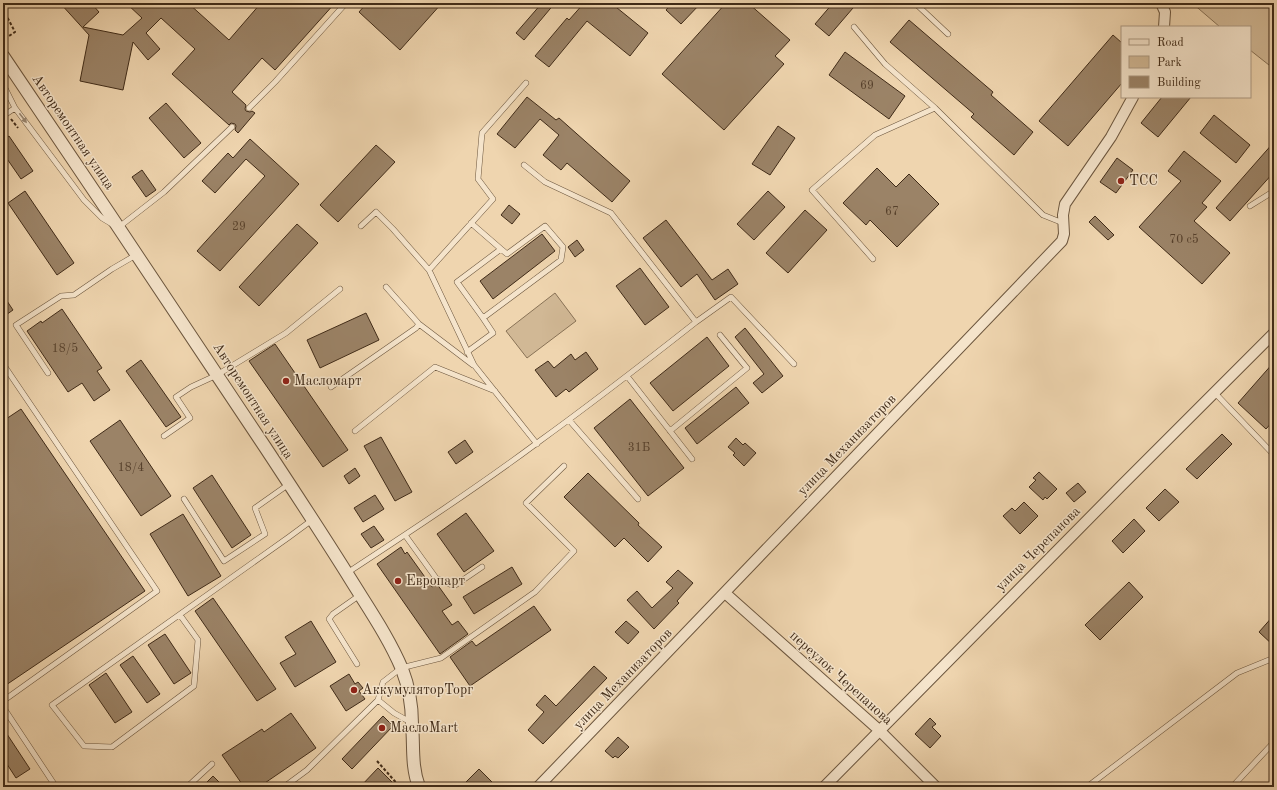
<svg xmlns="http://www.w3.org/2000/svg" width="1277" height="790" viewBox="0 0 1277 790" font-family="'Old Standard TT',serif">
	<rect width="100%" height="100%" fill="#efd5af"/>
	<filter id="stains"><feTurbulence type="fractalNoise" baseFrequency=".005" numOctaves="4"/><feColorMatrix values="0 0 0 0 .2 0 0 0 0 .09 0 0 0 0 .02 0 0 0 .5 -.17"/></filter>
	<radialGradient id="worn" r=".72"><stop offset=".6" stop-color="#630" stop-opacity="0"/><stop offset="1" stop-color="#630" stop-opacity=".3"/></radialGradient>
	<!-- green -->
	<path fill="#d1b895" stroke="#887256" d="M1192 3H1270L1274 6V69L1250 50V27H1220Z
		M555 293 576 321 527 358 506 331Z"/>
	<!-- building -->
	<path fill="#9b8367" stroke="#402b18" d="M60 3H91L99 12 83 27 123 35 142 18 126 3H188L229 40 261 3H335L275 70 262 58 232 92 246 105 245 109 246 111 250 112 252 111 255 113 238 133 235 130 236 126 235 124 231 123 229 125 172 74 195 49 161 18 146 33 160 49 148 60 133 42 123 90 80 81 89 35Z
		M367 3H442L400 50 359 12Z
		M542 3H555L524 40 516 33Z
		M584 3H611L648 33 630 56 587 21 549 67 535 56 567 18 569 20Z
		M672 3H701L681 24 666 10Z
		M726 3H748L790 40 775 56 784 64 724 130 662 74Z
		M833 3H847L853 8 829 36 815 24Z
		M909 20 993 92 991 95 1033 132 1014 155 971 117 974 114 890 42Z
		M1113 35 1122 43V83L1068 146 1039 121Z
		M845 52 905 96 889 119 829 75Z
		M527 97 556 120 559 118 630 181 612 202 567 163 561 170 543 155 559 135 540 119 515 148 497 134Z
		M1162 97H1191L1158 137 1141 123Z
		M166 103 201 143 184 158 149 118Z
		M1214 115 1250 145 1236 163 1200 133Z
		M778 126 795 138 770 175 752 164Z
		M9 136 33 171 21 179 3 153V140Z
		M250 139 299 184 220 271 197 251 265 176 246 159 215 193 202 181 228 153 233 158Z
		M1274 142V172L1230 221 1216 208Z
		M376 145 395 162 338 222 320 205Z
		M1184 151 1221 181 1202 203 1207 207 1194 221 1230 253 1202 284 1139 227 1181 181 1168 171Z
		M1117 158 1133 170 1116 193 1100 182Z
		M877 168 896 187 909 174 939 204 897 247 870 220 866 225 843 203Z
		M142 170 156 190 146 197 132 177Z
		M25 191 74 263 57 275 8 203Z
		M768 191 785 207 754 240 737 224Z
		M509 205 520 214 512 224 501 215Z
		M805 210 827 230 788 273 766 253Z
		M1095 216 1114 235 1108 240 1089 222Z
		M666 220 712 280 728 269 738 284 715 300 697 274 681 287 643 238Z
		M297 224 318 243 259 306 239 287Z
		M542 234 555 251 493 299 480 281Z
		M577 240 584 250 575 257 568 247Z
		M640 268 669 307 645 325 616 286Z
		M3 295 13 310 3 317Z
		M62 309 102 368 97 371 110 390 94 401 82 383 68 392 27 331 41 321 42 323Z
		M366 313 379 340 320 368 307 340Z
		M745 328 783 376 762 393 753 383 764 374 735 337Z
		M707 337 729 366 673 411 650 383Z
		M275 344 348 450 323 467 249 361Z
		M586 352 598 369 569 392 566 389 556 397 535 370 548 361 554 368 571 354 575 360Z
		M141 360 181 417 166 427 126 371Z
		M1274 362V420L1266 429 1238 403Z
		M736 387 749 403 697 444 685 428Z
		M630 399 684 468 648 496 594 428Z
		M21 409 145 591 6 685 3 679V421Z
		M120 420 171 496 141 516 90 441Z
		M1222 434 1232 444 1197 479 1186 469Z
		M381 437 412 492 395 501 364 446Z
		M736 438 743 445 745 443 756 453 744 466 733 455 735 453 728 447Z
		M465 440 473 452 456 464 448 452Z
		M355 468 360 476 349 484 344 476Z
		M1039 472 1057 489 1047 499 1045 497 1043 500 1029 487 1036 480 1033 478Z
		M588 473 639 523 638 525 662 547 648 562 624 538 615 547 564 497Z
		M212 475 251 535 232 548 193 488Z
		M1078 483 1086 492 1074 502 1066 493Z
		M1165 489 1179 502 1159 521 1146 508Z
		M375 495 384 509 363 522 354 508Z
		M1024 502 1038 516 1020 534 1003 516 1012 508 1015 511Z
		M466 513 494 551 464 572 437 534Z
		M183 514 221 576 188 596 150 534Z
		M1134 519 1145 531 1123 553 1112 541Z
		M374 526 384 540 371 548 361 534Z
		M401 547 405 554 407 552 432 587 437 584 452 605 442 611 452 625 458 621 468 634 440 654 377 564Z
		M512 567 522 584 474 614 463 597Z
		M678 570 693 583 677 601 679 603 654 629 627 600 637 591 652 608 673 588 666 582Z
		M1129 582 1143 597 1100 640 1085 625Z
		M213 598 276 689 257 701 195 611Z
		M534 606 551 630 470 686 450 657 472 641 476 646Z
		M1274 615V646L1259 632Z
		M311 621 336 662 295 687 280 663 296 654 285 637Z
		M626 621 639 632 628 644 615 632Z
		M165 634 191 673 174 684 148 645Z
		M133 656 160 694 147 703 120 665Z
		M594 666 607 678 543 744 528 730 544 712 536 705 545 695 556 706Z
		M106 673 132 712 115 723 89 685Z
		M349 674 355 684 358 682 363 688 359 691 365 699 346 711 330 686Z
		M291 713 316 748 259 787H244L222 755 262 729 264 732Z
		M383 716 393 726 352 769 342 759Z
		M930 718 936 724 932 727 941 736 930 748 915 734Z
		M3 728 30 769 16 778 3 758Z
		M618 737 629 747 618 758 615 756 613 758 605 751Z
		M378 768 397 787H360Z
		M479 769 492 782 487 787H461Z
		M213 776 224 787H202Z"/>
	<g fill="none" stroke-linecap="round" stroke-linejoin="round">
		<!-- service casing -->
		<g stroke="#6c563e" stroke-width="6">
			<path id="service" d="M915 3 948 34
				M854 27 885 64 935 108 1043 215 1063 223
				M526 83 482 133 478 179 493 199 429 270 474 365 537 444
				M3 84 15 108 84 200 102 218 112 224
				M249 108 275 82 346 3
				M3 116 15 108
				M1250 206 1274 191
				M471 223 501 249 457 282 483 318 561 260 563 247 545 226 507 254 501 249
				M361 226 376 212 393 229 429 270
				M119 227 164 192 232 127
				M873 259 812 190 875 135 935 108
				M386 287 419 324 473 365
				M696 322 731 297 794 364
				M467 352 493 333 483 318
				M3 364 157 591 3 701
				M48 373 16 325 61 296 74 295 112 269 136 255
				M627 376 692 459
				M331 387 416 328 419 324
				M1214 392 1274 455
				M569 420 638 499
				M355 431 435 367 495 391
				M670 431 747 368 720 335
				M164 436 190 418 176 397 191 387 217 375 286 333 340 289
				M184 499 224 561 265 534 255 508 289 484
				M405 535 436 578 454 586 482 567
				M347 573C411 531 475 489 537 443 591 404 644 363 696 322L611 213 545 182 524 165
				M180 615 198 640 194 686 112 747 84 746 52 705 289 537 312 520
				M357 664 329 619 333 614 360 595
				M378 700 394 713 412 723
				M3 707 56 787
				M187 787 212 764
				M284 787 307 770 378 700 383 682 401 668 441 658 535 592 574 551 526 503 564 466
				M1087 787 1237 673 1274 658
				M1232 787 1274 742"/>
		</g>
		<!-- minor casing -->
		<g stroke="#6c563e" stroke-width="12">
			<path id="minor" d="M1161 3 1165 12 1164 27
				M725 593 879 730 936 787
				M538 787 1062 241 1064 234 1063 215 1065 204 1111 137 1133 97
				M824 787 1121 486 1274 333"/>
		</g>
		<!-- tertiary casing -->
		<g stroke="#6c563e" stroke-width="14">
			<path id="tertiary" d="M3 56C91 186 178 316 265 447 294 491 323 535 351 580 369 609 389 638 402 669 409 687 412 705 412 724 414 745 411 766 419 787"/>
		</g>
		<!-- path -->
		<path stroke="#402b18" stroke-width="2" stroke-dasharray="3 2" stroke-linecap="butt" d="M3 9 15 32 3 40
			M11 119 18 128
			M377 761 400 787"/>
		<!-- service -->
		<use href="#service" stroke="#f5e4cb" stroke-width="5"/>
		<!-- minor -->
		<use href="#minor" stroke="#f5e4cb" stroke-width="10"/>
		<!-- tertiary -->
		<use href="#tertiary" stroke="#f5e4cb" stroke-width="12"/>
	</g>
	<!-- one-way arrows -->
	<defs><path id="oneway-solid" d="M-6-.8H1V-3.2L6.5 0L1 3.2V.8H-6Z"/></defs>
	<use fill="#9a8872" href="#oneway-solid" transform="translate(23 118) rotate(53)"/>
	<!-- markers -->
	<g fill="#8f2418" stroke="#f5e4cb" stroke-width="1.5">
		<circle cx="1121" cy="181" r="4"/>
		<circle cx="286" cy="381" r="4"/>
		<circle cx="398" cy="581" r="4"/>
		<circle cx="354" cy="690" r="4"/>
		<circle cx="382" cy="728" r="4"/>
	</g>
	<g text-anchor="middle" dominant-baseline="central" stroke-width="3" stroke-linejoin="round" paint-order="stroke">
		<!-- number labels -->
		<g font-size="12" fill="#57412c">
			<text x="867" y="86">69</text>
			<text x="892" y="212">67</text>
			<text x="239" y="227">29</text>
			<text x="1184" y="240">70 с5</text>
			<text x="65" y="349">18/5</text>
			<text x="639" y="448">31Б</text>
			<text x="131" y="468">18/4</text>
		</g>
		<!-- street labels -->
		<g font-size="14" fill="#402b18" stroke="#f5e4cb">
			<text transform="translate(73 132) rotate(56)">Авторемонтная улица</text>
			<text transform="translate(253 401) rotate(57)">Авторемонтная улица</text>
			<text transform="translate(847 445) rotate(-46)">улица Механизаторов</text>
			<text transform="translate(1038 549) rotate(-45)">улица Черепанова</text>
			<text transform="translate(841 678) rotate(42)">переулок Черепанова</text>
			<text transform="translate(623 679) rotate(-46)">улица Механизаторов</text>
		</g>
		<!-- poi labels -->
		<g font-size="14" fill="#402b18" stroke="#f5e4cb" text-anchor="start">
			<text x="1129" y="181">ТСС</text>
			<text x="294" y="381">Масломарт</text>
			<text x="406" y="581">Европарт</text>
			<text x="362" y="690">АккумуляторТорг</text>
			<text x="390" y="728">МаслоMart</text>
		</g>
	</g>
	<!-- margin -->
	<rect width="1277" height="790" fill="none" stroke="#efd5af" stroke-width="16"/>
	<rect x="4" y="4" width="1269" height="782" fill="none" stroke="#402b18" stroke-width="2"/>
	<rect x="8" y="8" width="1261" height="774" fill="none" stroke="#402b18"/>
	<!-- legend -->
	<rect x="1121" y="26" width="130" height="72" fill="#f5e4cb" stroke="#ad9a83"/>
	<rect x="1129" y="39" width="20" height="6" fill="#f5e4cb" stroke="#ad9a83"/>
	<text x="1157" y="46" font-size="12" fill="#402b18">Road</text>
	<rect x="1129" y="56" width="20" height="12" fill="#d1b895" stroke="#ad9a83"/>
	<text x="1157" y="66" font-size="12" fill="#402b18">Park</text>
	<rect x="1129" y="76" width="20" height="12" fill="#9b8367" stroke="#ad9a83"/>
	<text x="1157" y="86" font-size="12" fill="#402b18">Building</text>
	<rect width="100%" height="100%" filter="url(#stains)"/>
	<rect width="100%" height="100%" fill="url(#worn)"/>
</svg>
